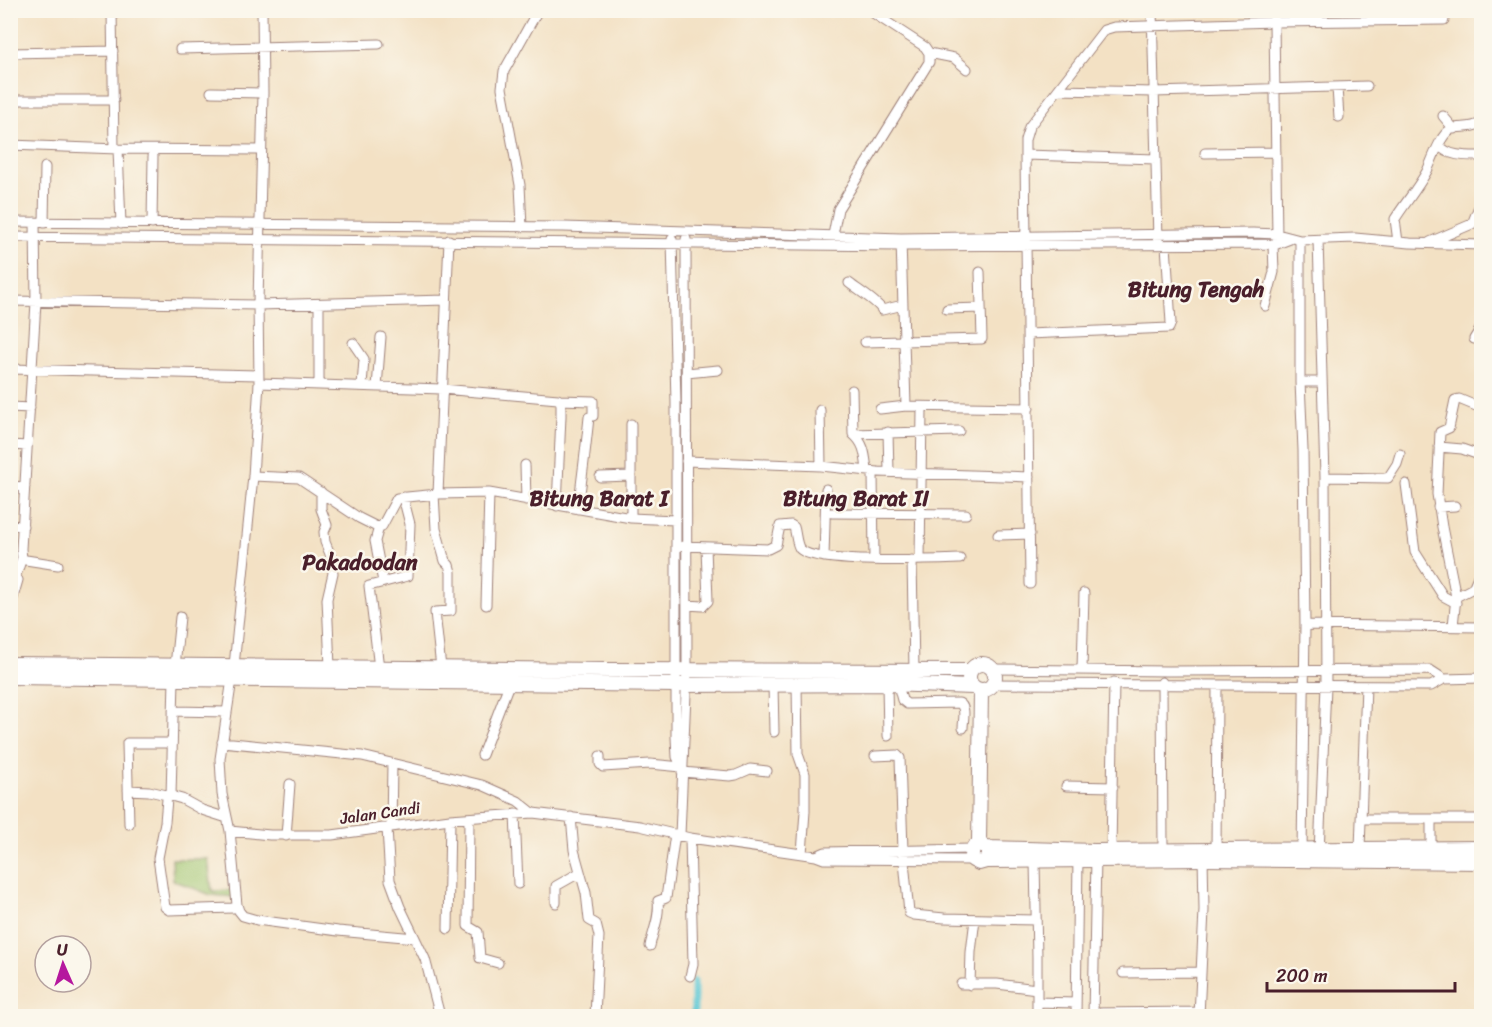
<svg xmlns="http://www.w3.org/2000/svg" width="1492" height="1027" viewBox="0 0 1492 1027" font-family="Sriracha,sans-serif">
	<rect width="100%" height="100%" fill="#fbf7ec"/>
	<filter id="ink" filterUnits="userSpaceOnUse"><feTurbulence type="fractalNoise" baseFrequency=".0167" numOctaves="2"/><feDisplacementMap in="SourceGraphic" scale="12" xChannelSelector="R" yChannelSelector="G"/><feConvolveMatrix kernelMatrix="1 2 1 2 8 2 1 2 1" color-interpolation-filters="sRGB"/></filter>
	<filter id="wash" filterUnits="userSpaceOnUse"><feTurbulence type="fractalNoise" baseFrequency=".008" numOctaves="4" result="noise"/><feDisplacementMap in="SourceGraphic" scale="24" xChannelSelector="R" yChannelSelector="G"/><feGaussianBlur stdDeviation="1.35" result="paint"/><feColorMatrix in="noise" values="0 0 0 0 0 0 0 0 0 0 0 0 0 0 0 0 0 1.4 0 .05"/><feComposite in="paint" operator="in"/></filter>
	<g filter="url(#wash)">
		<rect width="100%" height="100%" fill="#f3e1c4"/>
		<!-- green -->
		<path fill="#a1c56f" stroke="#76724d" stroke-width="1.5" d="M172 859H208L212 891 234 890V897L211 895 173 880Z"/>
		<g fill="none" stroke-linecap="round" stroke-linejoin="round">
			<!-- canal -->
			<path stroke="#5bc7d4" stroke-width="7" d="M694 981V1016"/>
		</g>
	</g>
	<g filter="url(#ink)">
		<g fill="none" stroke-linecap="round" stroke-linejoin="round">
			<!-- minor casing -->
			<g stroke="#9e8078" stroke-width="11">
				<path id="minor" d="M112 10 114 149
					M262 10 263 93 258 302 259 383 253 476 234 666 220 759 222 794 230 831 237 905 239 911 243 916 257 920 338 931 415 938
					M1152 10 1158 240
					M180 49 379 44
					M10 53 113 51
					M929 53 954 58 967 69
					M1337 88 1339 117
					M1058 90 1154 92 1367 86
					M211 92 263 93
					M10 100H114
					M1443 116 1454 129
					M10 145 118 149 261 150
					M1439 145C1448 157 1468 156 1482 156
					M118 149 121 224
					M1205 153 1276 152
					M1025 155 1156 159
					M10 222 564 227 901 238 1253 233 1277 234 1300 240 1355 238 1410 243 1482 245
					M35 222 36 302 21 549 22 558 26 560 58 565
					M44 223 45 167
					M152 224 153 156
					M522 227 520 185 502 88 504 71 538 10
					M833 235 838 209 929 62V53L925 47 873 13 872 10
					M10 237 902 246 1277 244 1290 239
					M1277 238 1274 22 1444 20
					M672 239 676 402V737L677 757 682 766
					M1300 240V382L1303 450 1305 625 1302 852
					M1318 240 1325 477 1326 686 1319 853
					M901 241 906 406 1029 408
					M1398 242 1395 219C1405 203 1418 188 1427 171 1432 161 1440 135 1450 130 1459 124 1469 131 1482 122
					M1430 242 1472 224 1478 209
					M849 283C859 291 878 302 882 310L903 305
					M10 301 258 305 446 300
					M319 304V385
					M1265 306 1274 272 1273 244
					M947 309 981 308
					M1028 334 1169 328 1171 323 1166 245
					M1474 339 1482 326
					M865 342 982 339 980 272
					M353 343 364 359 362 386
					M10 369 258 375
					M686 373 718 370
					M1300 382H1322
					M259 383 442 389 558 399 561 403V416L557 506
					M377 387 381 337
					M852 390 853 434C865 444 865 455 867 470
					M559 400 593 401V416L589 417C586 448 582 478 578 509
					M10 407 30 408
					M880 409 906 406
					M820 410 821 466
					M631 424V518
					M888 432 889 472
					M853 434 959 431
					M10 445 27 446
					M1439 447 1462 449 1482 456
					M686 461 821 466 878 472 1029 477
					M525 465 526 500
					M873 472 874 560
					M253 476 299 478 359 518 377 527 382 526 397 498 438 494 489 493 631 518 675 520
					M600 477 631 476
					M1325 477 1388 478 1397 464 1400 454
					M1406 484 1415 552 1443 596 1456 603
					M10 486 25 487
					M321 492V509L327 525 324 532 325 542 330 554 333 573 327 599 330 667
					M434 494 436 529 445 561 449 565 451 572V611L435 612 441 668
					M438 494 449 240
					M1438 507 1455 506
					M832 513 966 514
					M10 525 23 526
					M379 527 375 541 383 582
					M998 535 1030 534
					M683 546 768 549 776 545 780 526 791 525 794 527C796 533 796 544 800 549 815 565 935 560 960 559
					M824 557 826 489
					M912 560 914 671
					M920 560 922 410
					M1030 584 1025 155V140L1029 127 1104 30 1114 27 1274 22V10
					M1456 597 1473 588 1482 567
					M486 605 489 493
					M687 605 703 606 708 601 706 547
					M10 608 18 580 15 578 22 558
					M1305 625 1482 627
					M1453 626 1456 597 1442 527 1437 494 1440 432 1449 428 1455 400 1459 399 1476 406
					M175 666 180 617
					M379 668 369 586 408 576 410 524 403 497
					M993 669 1168 671 1430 670 1444 679
					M1082 670 1084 593
					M174 679 171 796 167 799 165 822 158 858 165 907 169 910 233 908 237 905
					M1162 682 1163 850
					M773 684 774 732
					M797 684 798 754 805 774V811L802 854
					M887 684 888 736
					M993 684 1431 686 1444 679 1482 678
					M898 685 902 700 907 704 959 703C967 707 963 720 963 728
					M173 711 227 712
					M222 742 362 756 482 785 518 801 533 813 640 826 690 838 816 856 824 859 973 860
					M482 755 509 684
					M600 756V764L603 767 650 764 682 767
					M875 756 897 755 900 758 903 851 909 913 914 915 944 918 1036 920
					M682 772 730 776 736 775 750 769 767 771
					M1066 786 1113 787
					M128 790 149 791 171 796 182 799 202 810 227 818
					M515 814 518 884
					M571 817 574 850 586 893 589 920 596 924 599 936 595 1016
					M469 818 468 926 478 932 480 958 498 963
					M1361 819H1482
					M1431 819V847
					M129 824 127 743H172
					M391 827 392 764
					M387 828 390 880 400 907 425 959 440 1016
					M230 831 270 835H332L450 819 533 813
					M680 835 687 670 686 239
					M286 836 290 784
					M690 838 693 964 690 976
					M1360 848 1366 686
					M1111 850 1114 682
					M1216 855 1217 686
					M816 856 825 852 972 849
					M1035 862 1037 957V1016
					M556 903V886L579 873
					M448 929 450 819
					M650 946C653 931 660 917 658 901L666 898 675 834
					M1123 973 1201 972
					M961 984H997L1037 989
					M970 985 971 952 975 919
					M1037 1002 1076 1003
					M1093 1013 1199 1012
					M1076 1016 1078 857
					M1093 1016 1096 857
					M1199 1016 1204 910 1203 856"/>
			</g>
			<!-- highway casing -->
			<g stroke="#9e8078" stroke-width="16">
				<path id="highway" d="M969 677a13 13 0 1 1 26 0a13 13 0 1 1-26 0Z
					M10 664 608 670 970 671
					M10 677 676 685 887 684 973 687
					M979 844 981 690
					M987 848 1095 851 1482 848
					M986 861 989 857 988 850 982 845 974 847 971 856 973 860 979 863 986 861 1204 859 1482 862"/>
			</g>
			<!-- minor -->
			<use href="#minor" stroke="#fff" stroke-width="9"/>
			<!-- highway -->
			<use href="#highway" stroke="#fff" stroke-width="14"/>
		</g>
	</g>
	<g text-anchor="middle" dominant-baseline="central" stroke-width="5" stroke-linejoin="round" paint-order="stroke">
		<!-- street labels -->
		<g font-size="16" fill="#4a1f2b" stroke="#fbf7ec">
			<text transform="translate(380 813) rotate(-8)">Jalan Candi</text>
		</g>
		<!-- district labels -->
		<g font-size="22" font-weight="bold" fill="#4a1f2b" stroke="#fbf7ec">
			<text x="1196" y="289">Bitung Tengah</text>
			<text x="599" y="498">Bitung Barat I</text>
			<text x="856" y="498">Bitung Barat II</text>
			<text x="360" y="562">Pakadoodan</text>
		</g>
	</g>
	<!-- margin -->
	<rect width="1492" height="1027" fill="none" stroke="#fbf7ec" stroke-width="36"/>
	<!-- north arrow -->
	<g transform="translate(63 964) rotate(357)"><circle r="28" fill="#fbf7ec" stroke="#b4a19f" stroke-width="1.5"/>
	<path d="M0-4.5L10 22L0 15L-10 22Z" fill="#b5179e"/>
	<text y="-9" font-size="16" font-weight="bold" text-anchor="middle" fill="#4a1f2b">U</text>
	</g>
	<!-- scale -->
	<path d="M1267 982v9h188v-9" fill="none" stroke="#4a1f2b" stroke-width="3"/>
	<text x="1276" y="982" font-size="18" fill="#4a1f2b" stroke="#fbf7ec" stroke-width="4.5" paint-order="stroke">200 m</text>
</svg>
